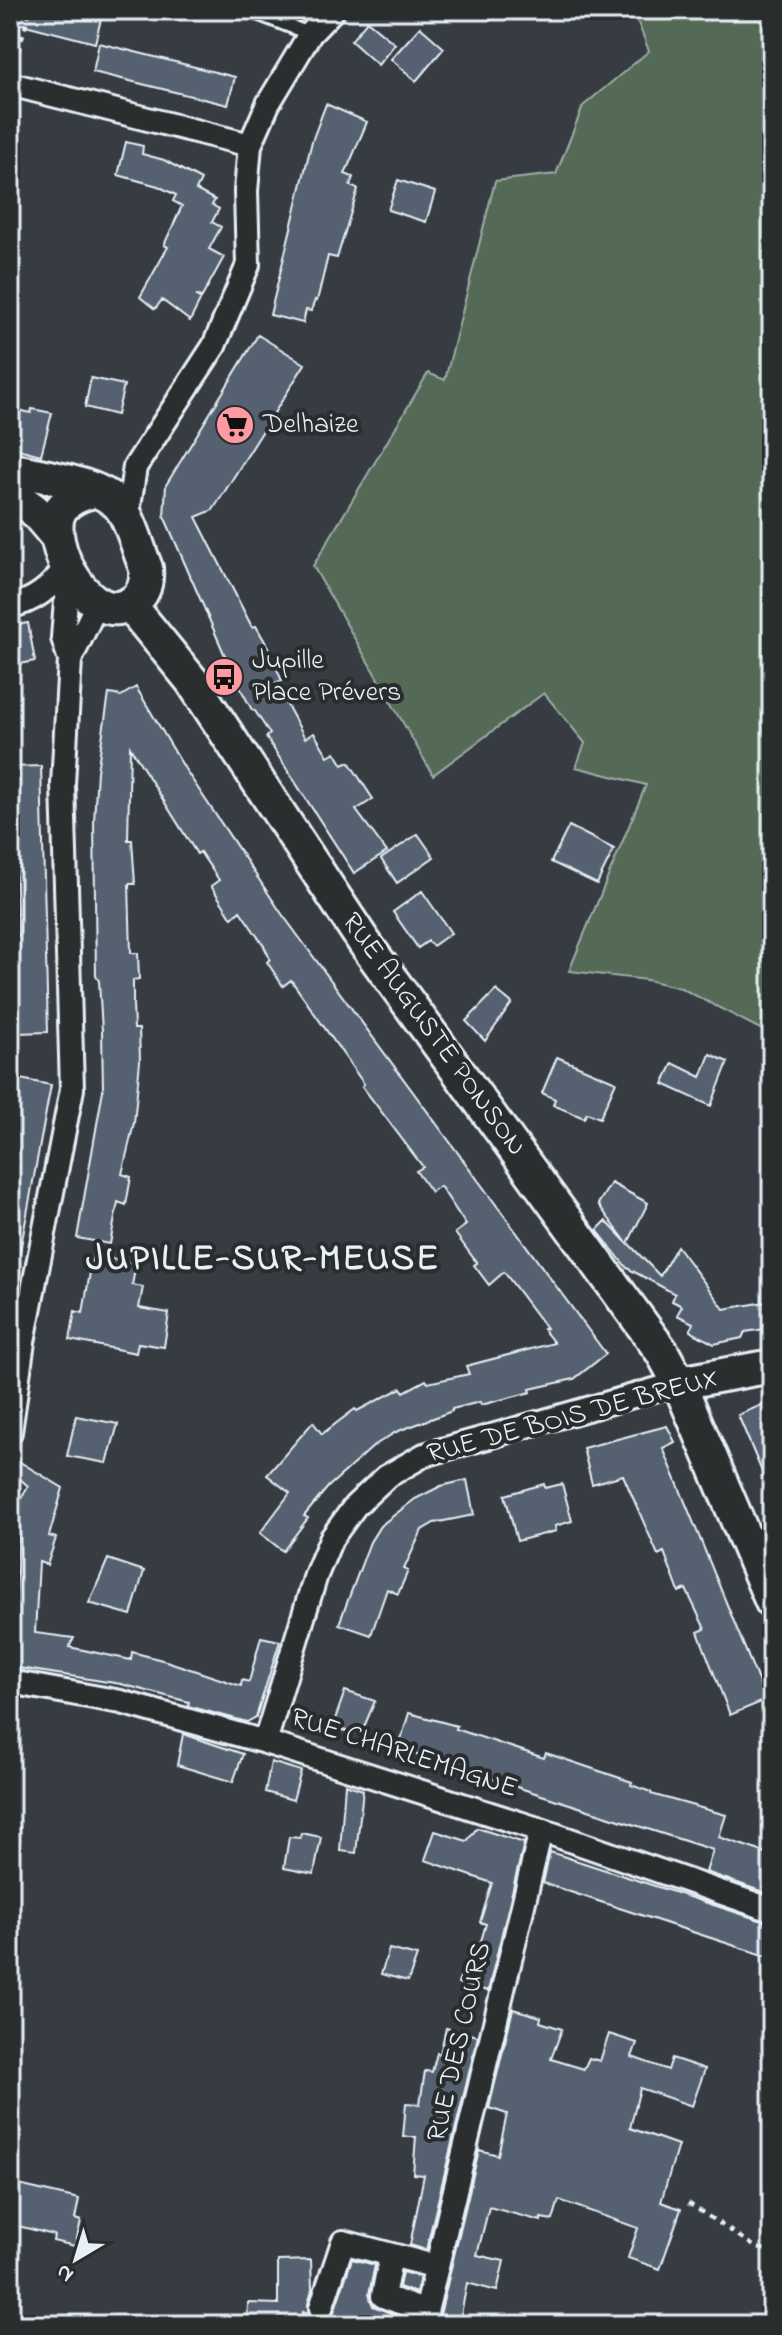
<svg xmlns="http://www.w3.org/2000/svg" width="782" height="2335" viewBox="0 0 782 2335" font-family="'Indie Flower',sans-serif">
	<rect width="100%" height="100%" fill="#373c42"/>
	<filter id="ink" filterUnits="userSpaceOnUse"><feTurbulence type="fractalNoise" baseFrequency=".0125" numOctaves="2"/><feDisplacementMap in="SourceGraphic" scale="16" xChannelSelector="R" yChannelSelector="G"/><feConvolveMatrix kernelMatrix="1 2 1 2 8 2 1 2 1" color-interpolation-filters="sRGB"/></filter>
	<g filter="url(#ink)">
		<!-- green -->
		<path fill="#546b57" stroke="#9eaea8" stroke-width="2" d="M633 10H772V1035L681 988 647 980 569 971 646 785 576 767 585 743 544 693 433 775 313 566 428 373 445 380 495 181 556 174 583 106 649 51Z"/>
		<!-- building -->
		<path fill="#556070" stroke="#e8f1f8" stroke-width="2" d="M10 10H81L102 15 95 43 10 21Z
			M367 21 395 44 378 65 351 41Z
			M420 27 444 48 416 81 391 59Z
			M99 43 235 77 228 105 93 72Z
			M326 104 367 122 345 174 353 177 350 186 358 189 337 258 328 256 317 301 315 300 311 311 306 310 303 323 270 315 312 141Z
			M126 142 143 146 142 154 164 160 201 180 196 190 215 200 212 205 219 209 212 222 221 227 209 249 224 257 202 297 196 296 201 299 190 321 162 300 155 309 140 297 168 247 164 245 182 206 173 201 176 195 158 186 118 175Z
			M398 180 435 192 426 222 388 210Z
			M258 335 305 364 213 510 196 517 252 627 256 626 268 647 282 681 275 683 305 738 314 733 328 756 335 752 343 765 349 762 373 799 356 810 387 852 354 873 266 737 270 734 255 711 252 710 233 674 164 516 166 485Z
			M91 378 124 385 117 415 85 407Z
			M10 408 31 413 32 409 52 413 41 455 10 447Z
			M28 623 35 661 10 666V626Z
			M136 687 185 769 282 914 606 1354 574 1379 530 1389 531 1392 481 1405 480 1402 452 1409V1411L396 1432 375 1445 328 1487 304 1516 308 1518 283 1551 260 1533 290 1493 267 1475 313 1422 322 1434 355 1409 357 1411 401 1388 404 1392 426 1380 428 1383 469 1374 466 1366 554 1343 543 1329 546 1328 504 1272 489 1285 474 1265 477 1263 455 1233 466 1225 440 1186 431 1192 416 1171 423 1167 362 1086 364 1084 291 980 283 986 267 962 270 959 264 946 240 911 232 918 211 886 219 880 200 852 197 854 130 747 128 840H132L135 884H129L131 953H138L139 979 133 980V1004L134 1029H139L140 1061 134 1123 122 1174 131 1177 126 1205 118 1202 110 1244 77 1238 103 1090 102 1031 99 981 96 976 94 821 97 771 109 694 121 696Z
			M41 766 48 1032 17 1033 12 936H18L11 767Z
			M569 826 614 849 597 884 551 862Z
			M418 834 434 857 397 883 381 859Z
			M422 891 451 933 433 946 428 941 418 948 393 912Z
			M496 990 512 1003 485 1041 466 1021Z
			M710 1054 728 1062 711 1106 663 1084 673 1063 701 1077Z
			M557 1057 616 1082 600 1118 587 1113 584 1118 553 1105 555 1099 542 1093Z
			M10 1077 51 1085 19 1257 10 1256Z
			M611 1183 648 1203 628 1243 660 1276 677 1246 724 1309 772 1301V1328L745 1332 742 1338 714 1344 690 1331 693 1323 677 1315 682 1306 672 1301 675 1294 627 1268 597 1230 606 1221 627 1243 598 1204Z
			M93 1255 136 1264 132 1285 143 1287 139 1308 169 1313 164 1347 138 1343 136 1353 70 1340 75 1311 83 1313Z
			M764 1404 772 1424 771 1493 738 1415Z
			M76 1416 118 1424 107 1463 67 1456Z
			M667 1426 675 1442 663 1448 766 1700 730 1715 698 1632 705 1629 686 1589 679 1592 664 1552 658 1555 623 1475 592 1484 583 1448Z
			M10 1456 63 1488 49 1536 56 1538 47 1565 39 1562 35 1633 74 1638 69 1647 131 1660 132 1652 166 1661 241 1686 242 1680 249 1682 261 1637 280 1641 256 1717 247 1722 188 1706 189 1702 121 1684 19 1668 14 1662 19 1502 28 1486 10 1470Z
			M467 1480 474 1515 434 1523 422 1530 404 1569 408 1571 398 1594 387 1589 371 1635 339 1624 370 1542 380 1526 415 1499 441 1486Z
			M544 1484 545 1488 562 1484 572 1521 555 1526 556 1531 517 1541 505 1495Z
			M108 1559 144 1571 131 1615 89 1603Z
			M345 1691 375 1701 361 1734 332 1728Z
			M409 1713 457 1726 456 1729 544 1758 546 1753 632 1782 631 1785 651 1792V1794L726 1815 719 1837 772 1855V1895L706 1872 713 1850 398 1749Z
			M183 1734 243 1754 233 1782 177 1765Z
			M271 1762 301 1771 293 1800 265 1792Z
			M345 1784 363 1790 356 1853 340 1851Z
			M477 1828 524 1843 488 1991 458 1983 468 1956 476 1958 486 1924 480 1922 492 1883 425 1860 435 1831 467 1841Z
			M301 1833 321 1837 314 1874 284 1868 289 1837 300 1838Z
			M550 1852 772 1924V1958L543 1883Z
			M389 1949 417 1956 408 1981 381 1974Z
			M513 2009 541 2017 540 2022 562 2029 551 2059 584 2069 589 2058 600 2061 609 2034 637 2043 632 2057 668 2070 672 2058 705 2069 692 2106 640 2088 630 2128 678 2145 661 2202 681 2209 660 2269 628 2258 638 2228 559 2200 553 2220 541 2218V2221L489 2207 477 2255 504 2261 497 2291 467 2283 459 2325H430L440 2315 479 2150 498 2155 507 2114 489 2108Z
			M446 2028 478 2036 426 2250 410 2245 424 2175 413 2174 416 2137H403L406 2103 420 2104 425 2071 432 2072 437 2053 440 2054Z
			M10 2183 79 2199 75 2219 81 2221 75 2246 53 2241 54 2235 10 2224Z
			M352 2259 375 2265 369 2294 373 2306 421 2325H344L328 2320 334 2312Z
			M311 2260 312 2290 308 2304 309 2314 303 2312V2324L247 2325 248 2303 278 2304V2261Z
			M402 2272 420 2277 416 2293 399 2287Z"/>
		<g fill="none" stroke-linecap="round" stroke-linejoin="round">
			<!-- lane casing -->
			<g stroke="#e8f1f8" stroke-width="17">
				<path id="lane" d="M248 10 310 34"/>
			</g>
			<!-- street casing -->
			<g stroke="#e8f1f8" stroke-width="28">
				<path id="street" d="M10 84 250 145
					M127 519 135 467 214 346 248 265 246 191 250 145 268 104 310 34 333 10
					M10 606C35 602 53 586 67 565
					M70 660 97 604
					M10 1432 23 1342 72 1089 63 784 70 660 63 638 67 588 72 575
					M10 1682 121 1702 265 1742 541 1830 772 1910
					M265 1742 316 1575 331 1539 355 1506 386 1477 424 1455 679 1383
					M391 2256 383 2296 426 2312 541 1830
					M321 2308 343 2242 437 2267"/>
			</g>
			<!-- secondary casing -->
			<g stroke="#e8f1f8" stroke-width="38">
				<path id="secondary" d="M10 469C40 476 104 483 122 509 133 526 138 549 146 568 147 581 145 593 134 601 93 635 41 541 61 509 69 498 81 494 93 491
					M10 492 34 510 57 537
					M130 605 192 681 364 942 662 1352 679 1383 772 1602
					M679 1383 772 1366"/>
			</g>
			<!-- path -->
			<path stroke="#e8f1f8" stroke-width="4" stroke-dasharray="6 6" stroke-linecap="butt" d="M15 63 30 10
				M688 2203 757 2248 772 2251"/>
			<!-- lane -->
			<use href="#lane" stroke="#2a2d2e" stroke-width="11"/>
			<!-- street -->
			<use href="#street" stroke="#2a2d2e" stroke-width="22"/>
			<!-- secondary -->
			<use href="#secondary" stroke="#2a2d2e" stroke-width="32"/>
		</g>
	</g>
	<!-- icons -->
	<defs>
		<g id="supermarket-disc" transform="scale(2)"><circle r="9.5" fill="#ff9aa2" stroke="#2a2d2e"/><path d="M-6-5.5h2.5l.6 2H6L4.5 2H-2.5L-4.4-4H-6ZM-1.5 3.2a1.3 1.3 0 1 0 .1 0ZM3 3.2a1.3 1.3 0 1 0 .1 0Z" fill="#111"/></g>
		<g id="bus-disc" transform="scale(2)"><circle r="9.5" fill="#ff9aa2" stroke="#2a2d2e"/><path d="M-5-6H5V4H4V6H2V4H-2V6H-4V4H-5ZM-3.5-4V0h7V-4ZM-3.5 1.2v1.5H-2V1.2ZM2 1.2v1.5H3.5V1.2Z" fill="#111"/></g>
	</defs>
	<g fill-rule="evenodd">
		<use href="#supermarket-disc" x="235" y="425"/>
		<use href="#bus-disc" x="224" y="677"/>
	</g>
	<g text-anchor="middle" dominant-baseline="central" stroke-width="8" stroke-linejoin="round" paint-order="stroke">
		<!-- poi labels -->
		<g font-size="28" fill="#e8f1f8" stroke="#2a2d2e" text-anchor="start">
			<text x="263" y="425">Delhaize</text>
			<text x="252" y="661">Jupille<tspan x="252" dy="32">Place Prévers</tspan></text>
		</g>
		<!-- street labels -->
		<g font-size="28" fill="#e8f1f8" stroke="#2a2d2e">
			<text transform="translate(433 1035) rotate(54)">RUE AUGUSTE PONSON</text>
			<text transform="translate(573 1417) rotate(-15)">RUE DE BOIS DE BREUX</text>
			<text transform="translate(404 1754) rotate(18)">RUE CHARLEMAGNE</text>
			<text transform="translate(460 2042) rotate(-77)">RUE DES COURS</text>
		</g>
		<!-- district labels -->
		<g font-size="36" font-weight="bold" letter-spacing="2" fill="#e8f1f8" stroke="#2a2d2e">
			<text x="263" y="1260">JUPILLE-SUR-MEUSE</text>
		</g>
	</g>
	<!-- margin -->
	<rect width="782" height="2335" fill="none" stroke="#2a2d2e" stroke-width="40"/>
	<rect x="20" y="20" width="742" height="2295" fill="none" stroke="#e8f1f8" stroke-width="3" filter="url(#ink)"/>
	<!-- north arrow -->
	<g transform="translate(76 2259) rotate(218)" stroke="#2a2d2e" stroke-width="6" paint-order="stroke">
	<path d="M0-6L14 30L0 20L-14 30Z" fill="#e8f1f8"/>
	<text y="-12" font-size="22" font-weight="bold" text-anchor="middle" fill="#e8f1f8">N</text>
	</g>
</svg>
